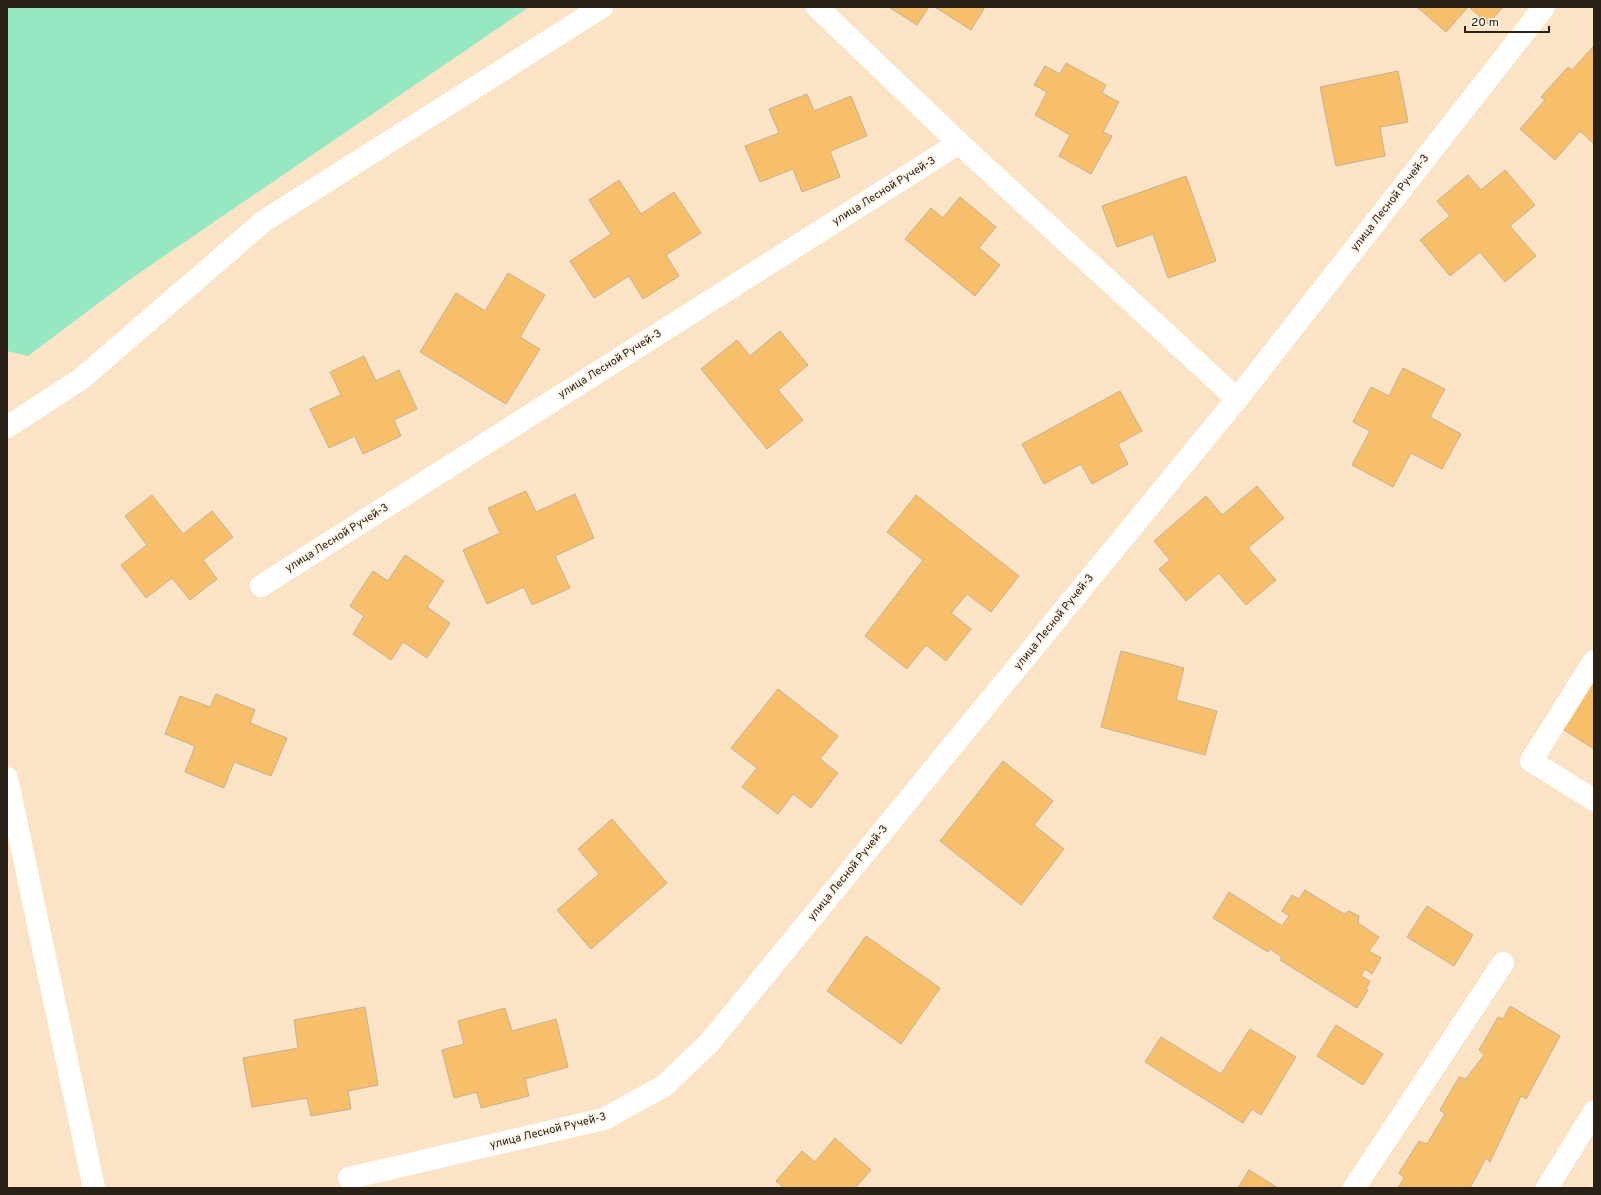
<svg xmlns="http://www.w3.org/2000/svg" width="1601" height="1195" viewBox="0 0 1601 1195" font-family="Overpass,sans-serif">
	<rect width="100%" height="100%" fill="#fbe4c5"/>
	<!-- green -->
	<path fill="#95e8c1" d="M7 7H529L132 278 28 356 7 351Z"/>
	<!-- building -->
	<path fill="#f8bf6b" stroke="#c5b091" d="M889 7H929L917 25Z
		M935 7H985L971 30Z
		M1417 7H1468L1446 32Z
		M1469 7H1503L1488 24Z
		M1593 47 1594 48V144L1580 131 1555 160 1520 129 1545 100 1541 97 1568 67 1572 70Z
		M1066 63 1106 85 1102 93 1119 102 1103 132 1112 136 1091 174 1059 156 1070 135 1035 115 1047 92 1034 85 1045 66 1060 74Z
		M1398 71 1408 122 1380 127 1385 156 1336 166 1320 87Z
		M807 94 814 111 851 96 867 136 830 151 840 177 802 192 793 169 760 182 745 146 779 133 769 109Z
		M1505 170 1535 205 1510 226 1536 256 1505 282 1480 252 1450 276 1420 240 1450 216 1437 201 1468 175 1481 190Z
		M1186 176 1216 261 1168 278 1153 234 1117 247 1102 206Z
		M619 180 641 214 674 192 701 233 666 255 679 276 643 299 629 276 594 298 570 261 611 234 589 200Z
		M960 197 996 227 979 248 1000 265 975 296 905 239 931 208 943 218Z
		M508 273 545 295 520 337 540 349 506 404 420 352 456 293 485 311Z
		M780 331 808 365 778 390 803 420 767 449 701 369 737 340 750 356Z
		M364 356 376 381 399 370 417 409 394 420 401 436 363 454 355 436 329 448 310 409 341 395 330 372Z
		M1403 368 1445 389 1430 417 1461 434 1442 469 1411 453 1393 487 1352 465 1370 431 1353 422 1371 387 1389 396Z
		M1120 391 1142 431 1118 444 1128 464 1092 484 1081 464 1044 484 1022 444Z
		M1257 486 1284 518 1248 548 1276 580 1246 605 1219 573 1186 601 1159 569 1170 560 1154 541 1206 496 1222 515Z
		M526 491 536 512 575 494 594 538 555 556 570 588 532 605 524 587 487 604 463 550 500 533 488 508Z
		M152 495 183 534 212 511 233 537 203 560 217 579 190 600 172 578 146 598 121 565 147 545 125 516Z
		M916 495 1019 576 991 612 967 594 951 613 971 629 946 661 926 645 907 669 865 636 923 560 887 532Z
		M405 555 444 581 427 607 450 623 427 658 403 642 391 660 353 634 364 616 350 606 373 571 388 581Z
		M1121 651 1184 668 1176 700 1217 711 1205 755 1101 727Z
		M1594 677V749L1561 728Z
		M778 689 838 736 820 759 838 773 811 808 793 794 778 814 742 787 757 768 731 748Z
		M216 694 255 710 250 723 287 738 271 776 234 762 224 788 185 772 195 746 165 734 180 696 210 707Z
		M1003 761 1053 801 1034 825 1064 849 1021 905 940 841Z
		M612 819 667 883 591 949 557 910 599 874 578 849Z
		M1305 890 1344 914 1349 911 1359 916 1358 923 1379 937 1369 951 1381 958 1372 974 1365 969 1361 976 1370 981 1366 989 1368 990 1357 1008 1280 960 1282 957 1270 949 1268 952 1213 918 1229 892 1282 926 1289 916 1282 911 1292 895 1299 899Z
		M1427 906 1473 935 1454 966 1407 937Z
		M866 936 940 988 901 1044 827 991Z
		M1510 1006 1560 1036 1526 1099 1521 1096 1490 1162 1486 1158 1470 1188H1398L1404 1178 1399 1173 1419 1141 1427 1144 1445 1114 1440 1110 1459 1077 1466 1079 1484 1055 1479 1050 1498 1017 1503 1019Z
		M365 1007 378 1085 348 1091 351 1109 311 1116 307 1098 252 1107 243 1058 298 1048 294 1020Z
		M505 1008 512 1031 556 1019 568 1067 525 1079 529 1096 481 1108 477 1092 454 1098 442 1050 464 1044 458 1021Z
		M1336 1025 1383 1054 1363 1085 1317 1056Z
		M1250 1029 1296 1057 1261 1115 1252 1109 1243 1123 1145 1062 1161 1037 1221 1074Z
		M835 1138 871 1170 855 1188H784L776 1181 802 1151 815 1162Z
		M1249 1170 1278 1188H1238Z"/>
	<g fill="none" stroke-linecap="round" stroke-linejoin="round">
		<!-- minor -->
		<path stroke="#fff" stroke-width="22" d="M817 7 959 143 1237 399 1544 7
			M7 427 81 379 264 221 602 7
			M261 586 959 143
			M1594 661 1531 761 1594 800
			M7 778 94 1188
			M349 1178 604 1119 664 1086 709 1043 1237 399
			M1354 1188 1503 963
			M1547 1188 1594 1112"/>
	</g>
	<g text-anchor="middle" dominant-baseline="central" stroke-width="4" stroke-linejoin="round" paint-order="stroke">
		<!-- street labels -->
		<g font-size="11" fill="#292115" stroke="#fdf4e7">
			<text transform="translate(884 191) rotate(-32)">улица Лесной Ручей-3</text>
			<text transform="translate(1390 203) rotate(-52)">улица Лесной Ручей-3</text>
			<text transform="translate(610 364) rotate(-32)">улица Лесной Ручей-3</text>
			<text transform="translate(337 538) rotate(-32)">улица Лесной Ручей-3</text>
			<text transform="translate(1054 622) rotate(-51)">улица Лесной Ручей-3</text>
			<text transform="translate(848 873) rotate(-51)">улица Лесной Ручей-3</text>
			<text transform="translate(548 1131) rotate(-14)">улица Лесной Ручей-3</text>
		</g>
	</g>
	<!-- border -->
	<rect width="1601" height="1195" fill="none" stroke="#292115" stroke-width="16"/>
	<!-- scale -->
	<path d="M1465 26v6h84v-6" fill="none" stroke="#292115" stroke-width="2"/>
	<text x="1471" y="26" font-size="12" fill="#292115" stroke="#fdf4e7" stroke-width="3" paint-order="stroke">20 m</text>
</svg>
